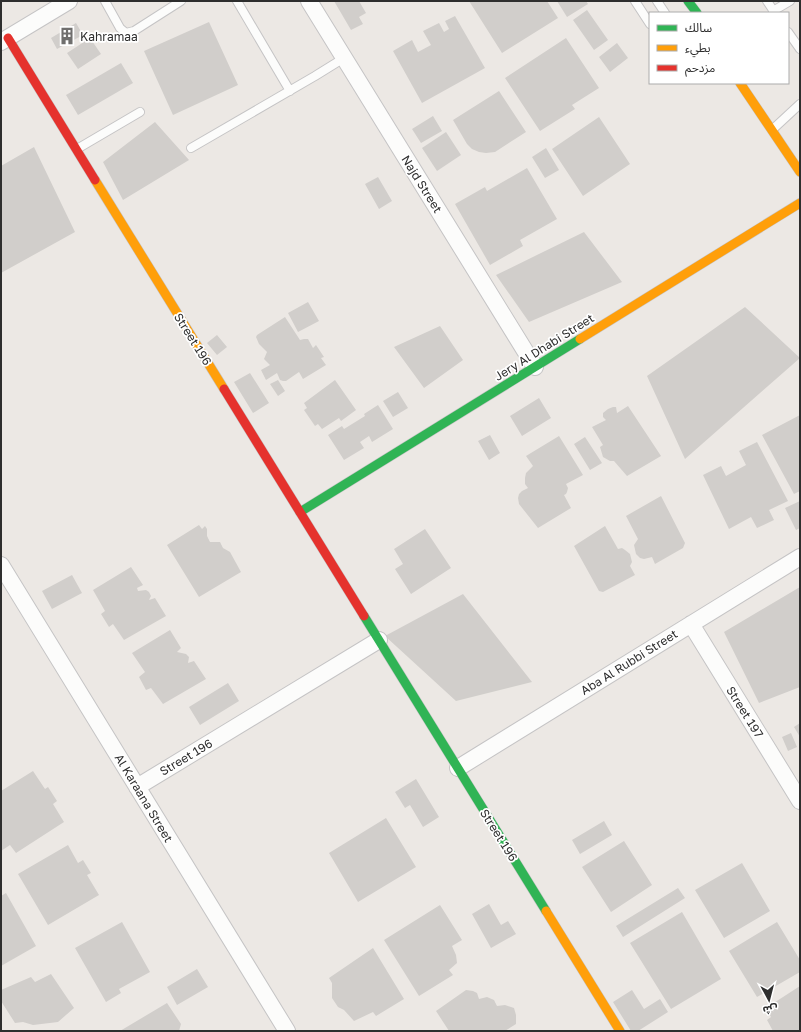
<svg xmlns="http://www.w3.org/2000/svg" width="801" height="1032" viewBox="0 0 801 1032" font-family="'Golos Text','Noto Sans Arabic',sans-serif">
	<rect width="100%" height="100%" fill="#ece8e4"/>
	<!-- building -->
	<path fill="#d1cecb" d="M334 1H359L366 13 359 17 363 24 351 30Z
		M469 1H547L558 18 502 53Z
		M557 1H586L588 4 567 17Z
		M587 10 608 40 594 50 573 20Z
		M455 16 485 68 422 103 393 51 412 40 418 52 431 45 423 31 439 23 444 32 449 29 445 21Z
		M209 22 238 85 173 115 144 51Z
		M76 23 83 35 57 49 51 38Z
		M90 38 101 54 78 69 67 53Z
		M566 38 599 88 572 105 575 109 540 131 505 78Z
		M617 43 628 58 610 72 599 57Z
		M121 63 133 83 78 115 66 95Z
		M499 91 526 132 495 152 486 153 479 152 472 149 467 144 453 120Z
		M433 116 442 131 421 143 412 129Z
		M599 117 630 164 583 196 552 149Z
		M155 122 189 160 123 200 103 162Z
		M446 132 461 155 437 171 422 148Z
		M34 147 75 232 1 273V166Z
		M546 148 559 170 545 178 532 157Z
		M527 168 557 219 520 240 523 246 490 265 455 204 485 187 487 191Z
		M378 177 392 201 379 209 365 184Z
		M584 232 622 282 529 322 496 275Z
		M308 302 319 321 298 332 288 313Z
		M745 307 800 358 685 459 647 376Z
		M285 317 300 340 304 339H308L313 348 316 345 324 357 321 358 326 365 303 379 299 372 286 381H283L280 380 277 373 266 380 261 370 270 365 264 359 267 352 259 344 256 337 257 335Z
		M440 326 463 360 424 388 394 347Z
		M217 335 227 347 217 355 207 343Z
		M250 373 269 403 253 413 234 382Z
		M278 380 285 391 278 396 270 384Z
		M335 380 356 410 341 421 339 418 322 429 318 424 315 426 304 410 307 408 304 403Z
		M398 392 408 408 393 417 383 401Z
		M539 398 551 418 522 436 510 416Z
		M378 405 393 429 372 442 369 436 360 442 364 448 344 460 328 435 342 426 344 429 365 416 364 414Z
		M628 406 661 456 627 476 614 461H610L603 457 600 447 603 445 592 427 606 420 603 417V413L608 409 613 407H616L617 413Z
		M800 415V491L794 494 762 435Z
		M490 435 500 453 489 460 478 441Z
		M559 436 583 475 566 484 568 488 567 492 566 494 564 495 571 508 538 528 519 504 518 498 519 494 522 491 528 488 525 484V478L526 473 533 466 526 456Z
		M585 437 602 463 590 470 574 444Z
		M757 442 788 501 769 510 774 520 757 528 751 517 729 529 703 475 721 466 726 476 746 465 739 451Z
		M661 496 685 543 683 548 655 564 652 557 644 559 640 558 636 554 634 545 638 539 626 516Z
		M800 501V528L796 530 785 508Z
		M199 525 202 529 205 526 207 529V536L210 542H220L223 548 230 552 241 572 199 597 167 545Z
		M605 526 618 549 622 548 625 550 630 554 632 562 630 566 635 575 603 592 599 591 574 546Z
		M425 529 451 568 411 594 395 569 403 564 394 549Z
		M131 567 143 585 137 588 138 591 146 590 149 592 151 596 149 600 155 598 166 616 124 640 113 624 109 627 101 614 105 611 93 590Z
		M72 575 82 593 52 609 42 591Z
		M800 587V687L759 703 724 632Z
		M463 594 532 682 456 701 385 636Z
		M170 630 181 648 177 652 186 654 189 657 188 663 194 661 206 679 163 704 151 688 146 690 139 677 145 672 132 653Z
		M228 683 239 701 200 725 189 707Z
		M800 723V737L794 727Z
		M791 733 797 747 788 751 782 737Z
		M33 771 45 789 48 787 57 801 53 804 64 822 16 853 10 845 1 851V791Z
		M416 779 439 817 423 827 410 805 405 808 395 792Z
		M386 818 416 867 358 902 329 853Z
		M604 821 612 835 580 854 572 840Z
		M624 841 652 885 611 912 582 867Z
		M68 845 78 863 83 860 91 873 87 875 99 895 48 925 18 874Z
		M742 863 770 911 724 938 695 890Z
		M678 888 685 898 623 937 616 926Z
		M6 893 36 946 1 966V896Z
		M489 904 501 925 508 921 516 934 491 948 472 914Z
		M440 905 462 940 452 946 456 955 457 963 449 970 453 975 419 996 384 940Z
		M682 912 721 979 671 1009 630 943Z
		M122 922 150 972 119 989 121 993 106 1002 75 948Z
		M777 922 800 960V972L757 997 729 951Z
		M373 948 404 999 376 1016 373 1012 354 1021 344 1010 338 1007 332 998V983L329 978Z
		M197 969 208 987 177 1005 167 987Z
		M51 974 74 1008 58 1022 33 1025 23 1022 15 1023 1 1001V990L31 977 35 982Z
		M800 986V1031H773L767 1020 771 1017 766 1008Z
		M466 990 473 991 477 993 479 999 487 997 494 1000 497 1006 505 1005 514 1008 516 1015V1024L505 1031H449L436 1011Z
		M632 990 644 1009 660 999 668 1012 638 1031H631L613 1002Z
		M167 1003 181 1024 179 1031H120Z"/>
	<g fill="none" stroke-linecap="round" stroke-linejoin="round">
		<!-- lane casing -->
		<g stroke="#c5c4c5" stroke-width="10">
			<path id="lane" d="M105 1 120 28 126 33 134 31 181 1
				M237 1 290 91
				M635 1 650 24
				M657 1 665 13
				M767 1 775 13
				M773 11 790 1
				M788 32 800 49
				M773 129 800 104
				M191 148 315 76 344 58
				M77 149 140 112"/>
		</g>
		<!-- street casing -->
		<g stroke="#c5c4c5" stroke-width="18">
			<path id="street" d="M309 1 535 367
				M1 42 69 1
				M1 565 287 1031
				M691 624 800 801
				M458 768 800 557
				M137 787 379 640"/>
		</g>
		<!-- fast casing -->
		<g stroke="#c5c4c5" stroke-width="10">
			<path id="fast" d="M688 1 697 13
				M300 512 580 339
				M364 616 546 911"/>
		</g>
		<!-- slow casing -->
		<g stroke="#c5c4c5" stroke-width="10">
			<path id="slow" d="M740 83 800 172
				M95 180 224 389
				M580 339 800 203
				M546 911 620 1031"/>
		</g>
		<!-- jam casing -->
		<g stroke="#c5c4c5" stroke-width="10">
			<path id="jam" d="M8 38 95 180
				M224 389 364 616"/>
		</g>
		<!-- lane -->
		<use href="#lane" stroke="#fcfcfb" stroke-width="8"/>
		<!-- street -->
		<use href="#street" stroke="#fcfcfb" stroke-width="16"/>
		<!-- fast -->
		<use href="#fast" stroke="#30b455" stroke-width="9"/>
		<!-- slow -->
		<use href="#slow" stroke="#ff9f0a" stroke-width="9"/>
		<!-- jam -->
		<use href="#jam" stroke="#e5322d" stroke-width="9"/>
	</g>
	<!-- icons -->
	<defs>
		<g id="building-bare" transform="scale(1.38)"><path d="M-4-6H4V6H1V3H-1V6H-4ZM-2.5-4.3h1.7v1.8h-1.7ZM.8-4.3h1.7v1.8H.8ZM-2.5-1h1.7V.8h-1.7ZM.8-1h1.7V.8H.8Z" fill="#706f6e" stroke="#fff" stroke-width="2.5" paint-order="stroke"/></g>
	</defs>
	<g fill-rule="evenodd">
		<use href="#building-bare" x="67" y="36"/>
	</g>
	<g text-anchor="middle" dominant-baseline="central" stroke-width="3.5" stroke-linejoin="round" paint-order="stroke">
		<!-- poi labels -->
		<g font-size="12" fill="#2e2e2e" stroke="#fff" text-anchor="start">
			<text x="80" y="36">Kahramaa</text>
		</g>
		<!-- street labels -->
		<g font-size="12" fill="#2e2e2e" stroke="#fff">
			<text transform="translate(422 184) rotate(58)">Najd Street</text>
			<text transform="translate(193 339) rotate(58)">Street 196</text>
			<text transform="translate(544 347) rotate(-32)">Jery Al Dhabi Street</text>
			<text transform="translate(629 662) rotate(-32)">Aba Al Rubbi Street</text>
			<text transform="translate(745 712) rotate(58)">Street 197</text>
			<text transform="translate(186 757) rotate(-31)">Street 196</text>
			<text transform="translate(144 798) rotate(59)">Al Karaana Street</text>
			<text transform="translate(499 835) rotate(58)">Street 196</text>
		</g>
	</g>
	<!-- border -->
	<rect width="801" height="1032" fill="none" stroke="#2e2e2e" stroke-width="4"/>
	<!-- legend -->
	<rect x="649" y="12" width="140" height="72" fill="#ffffff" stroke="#ababab"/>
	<rect x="657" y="25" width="20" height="6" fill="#30b455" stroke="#ababab"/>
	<text x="685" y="32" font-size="12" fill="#2e2e2e">سالك</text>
	<rect x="657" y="45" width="20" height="6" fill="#ff9f0a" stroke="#ababab"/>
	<text x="685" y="52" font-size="12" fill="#2e2e2e">بطيء</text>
	<rect x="657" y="65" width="20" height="6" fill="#e5322d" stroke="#ababab"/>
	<text x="685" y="72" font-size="12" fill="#2e2e2e">مزدحم</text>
	<!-- north arrow -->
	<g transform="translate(769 1000) rotate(173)" stroke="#ffffff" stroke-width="3" paint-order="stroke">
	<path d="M0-3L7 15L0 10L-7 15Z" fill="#2e2e2e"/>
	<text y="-6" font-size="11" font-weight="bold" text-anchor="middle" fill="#2e2e2e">ش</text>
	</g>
</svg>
